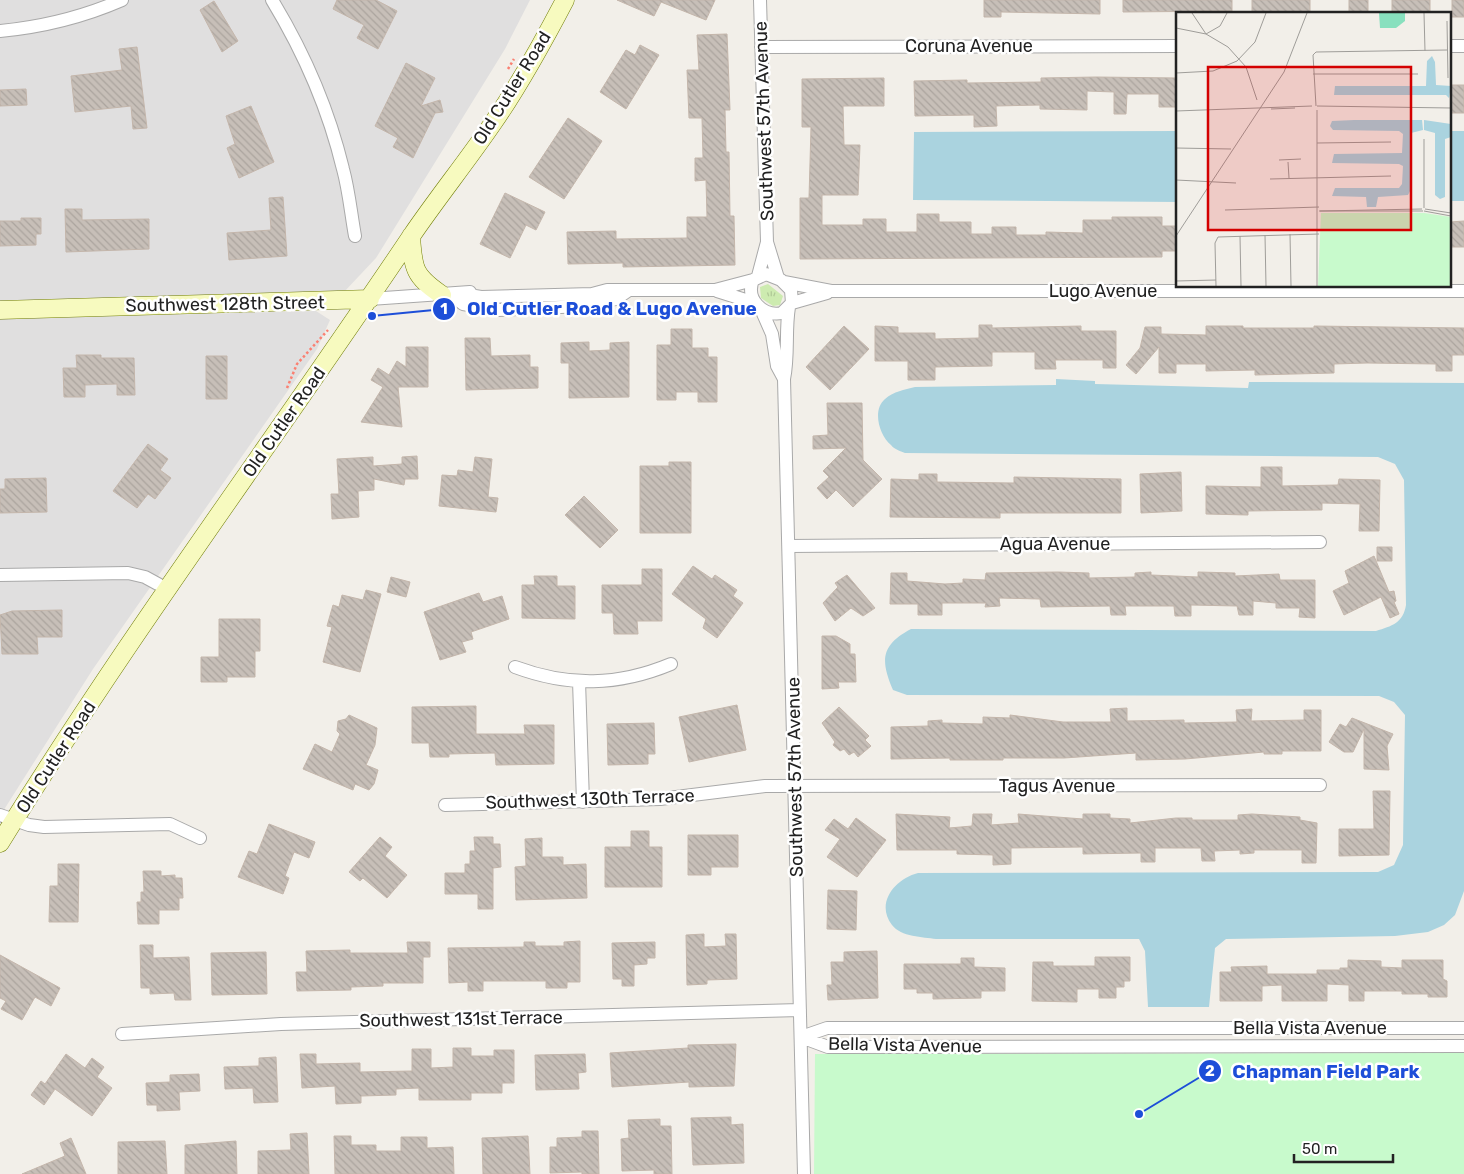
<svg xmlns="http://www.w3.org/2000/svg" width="1464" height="1174" viewBox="0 0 1464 1174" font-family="Rubik,sans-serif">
	<defs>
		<pattern id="grass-tufts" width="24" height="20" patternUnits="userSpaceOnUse" patternTransform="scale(1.25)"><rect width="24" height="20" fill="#cdebb0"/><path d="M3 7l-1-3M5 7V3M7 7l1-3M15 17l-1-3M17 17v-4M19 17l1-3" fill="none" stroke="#b0c997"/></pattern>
		<pattern id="building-back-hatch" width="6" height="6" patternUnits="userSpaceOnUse" patternTransform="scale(1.25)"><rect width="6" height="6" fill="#c7bfb8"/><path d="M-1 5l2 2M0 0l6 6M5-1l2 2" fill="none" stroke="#aba49e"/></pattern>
	</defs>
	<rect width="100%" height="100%" fill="#f2efe9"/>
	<!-- residential -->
	<path fill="#e0dfdf" d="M0 0H530L505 49 376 258 344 292 0 301Z
		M316 311 330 320 317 349 93 669 0 816V319Z"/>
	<!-- grass -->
	<path fill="url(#grass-tufts)" d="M768 284 783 296 780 305 773 306 761 298 760 287Z"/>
	<!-- park -->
	<path fill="#c8facc" d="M1464 1053V1174H814L815 1054Z"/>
	<!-- water -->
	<path fill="#aad3df" d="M1178 131V202L913 200 914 132Z
		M1450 131H1464V201H1450Z
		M1056 379 1095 381V384L1248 388 1249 382 1464 383V891L1455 915 1444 925 1428 932 1395 936 1226 939 1215 948 1209 1007H1148L1145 951 1139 939H936C923 937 901 937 892 925 875 903 895 879 918 873L1378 872 1394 865 1403 845 1405 715 1394 702 1379 696 907 695 893 690C880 660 881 645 911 629L1376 631C1392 626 1403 623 1406 605L1404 480 1395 464 1378 457 905 453C900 451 894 449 891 445 879 435 872 410 885 399 894 391 904 390 915 387L1056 385Z"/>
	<!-- building -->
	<path fill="url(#building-back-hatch)" stroke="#c4b6ab" d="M337 0H376L397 11 378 49 357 38 364 25 333 9Z
		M617 0H715L706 20 661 2 654 16Z
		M984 0H1100V14L1001 12V17H984Z
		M1123 0H1232V11L1123 12Z
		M1252 0H1310V13L1252 14Z
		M1349 0H1368V14H1349Z
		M1392 0H1430V14H1392Z
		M1452 0H1464V17H1452Z
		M214 1 238 41 222 52 200 10Z
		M727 34 730 110H725L726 152H729L730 216H734L735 265 623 267V263L568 264 567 232 616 231V239L687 238V217H707L706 180 695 181V158H703L702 118H689L687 70H699L697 35Z
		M640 45 659 55 626 109 600 92 626 50 635 55Z
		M137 47 147 128 133 129 131 106 75 112 71 76 122 70 119 49Z
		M406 63 435 78 421 106 440 100 443 112 435 113 413 158 393 147 398 138 375 126Z
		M1096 77 1178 78V107H1159V94H1127L1126 114H1114V92L1087 91V110L1040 109V105L996 106 997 126 974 127V115L915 116 914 81 967 80V83L1041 82V78Z
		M884 78V106H843L844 145H860L858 195H822V225H863V219H886V232H917V214H939V222H971V234H992V227H1016V235H1046V232L1083 233V220H1112V217H1162V226H1178V251H1162V257L800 259V198H809L811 127H802V79Z
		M1450 85H1464V113H1450Z
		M26 89 27 105 0 106V90Z
		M251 106 274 162 239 178 227 148 235 144 226 116Z
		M568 118 602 141 564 199 529 177Z
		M505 193 545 212 536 230 526 225 510 258 480 244Z
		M283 197 287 256 229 260 227 233 271 230 269 198Z
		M65 209H82V220L149 219V249L66 252Z
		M21 218H41V234H36V245L0 246V221H21Z
		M1464 221V247H1450V222Z
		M979 325H992V328L1081 326V331H1116V368H1103V360H1055L1056 369H1035V352H992V366L935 367V380H908V361H875V326L898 327V333H935V339L979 338Z
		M844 326 869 349 830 390 806 367Z
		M1206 326H1243V328H1314V326L1464 328V355H1452V371H1436V364L1367 363 1334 364V373L1255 375V370L1206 371V364H1176V373H1159V347L1136 374 1126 365 1140 348 1145 327H1161V334L1206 335Z
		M671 329H692V348H708V357H717V402H698V392H676V400H657V345H671Z
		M465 338H490L491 356 530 355V367H538V388L466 390Z
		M589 342V351L610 350V343L629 342V397L569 398V363H561V343Z
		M406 347H428V387H398L402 427 361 422 383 387 371 380 378 368 389 375 397 361 406 367Z
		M76 355H101V358H134L135 395H117V384L85 385V397H64L63 368H77Z
		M206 356H227V399H206Z
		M827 403H862L863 460 882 479 853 507 836 490 827 499 817 488 829 477 823 471 846 448 813 449V436L828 435Z
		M148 444 168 459 160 470 171 478 155 499 148 494 137 508 113 491Z
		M417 456 418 479H405L404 485 374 479V490L358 491 359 517 332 519 331 494H339L337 459 373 457V466L402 464V457Z
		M475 457 492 459 488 497 498 498 496 512 439 506 442 475 457 476 458 470 473 472Z
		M669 462H691V533H640V466H669Z
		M1261 467H1282V486L1338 485 1339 479 1380 480 1379 531H1359L1360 504 1322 503V510L1248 511V515L1206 514V486L1261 487Z
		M1181 472 1182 511 1141 513 1140 474Z
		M919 474H937V482L1014 483V477L1121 479V513H1000V518L890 517 891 479 919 480Z
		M46 478 47 512 0 513V489H5V479Z
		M584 496 618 530 600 548 565 515Z
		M1377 547H1392V561H1377Z
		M1374 556 1389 592 1394 591 1396 601 1394 602 1399 614 1390 618 1381 597 1344 615 1333 591 1349 583 1345 571Z
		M693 566 712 579 715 575 737 590 733 596 743 603 717 638 703 628 706 619 672 594Z
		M642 569H662V621H637L638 634H614L613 613H602V585H642Z
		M1058 572 1089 573V578L1135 577V573L1151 572V575L1198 577V572L1235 573V576L1279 574 1280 580H1315V618L1299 617 1300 608H1276V603L1253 601V615H1239L1237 606 1191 605V616H1175L1174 606H1125L1126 615H1111L1110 606 1041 607 1040 599 999 598 1000 606 985 607 986 603H942V615H918V604H890L891 573H907V581L945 584 963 583V579L985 580 986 573Z
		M847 575 875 608 863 616 851 608 835 621 823 603 838 587 835 583Z
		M534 576H557V586H575V619L522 618V585H535Z
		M391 577 410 582 406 597 387 592Z
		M366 590 381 594 360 672 323 662 332 627 327 626 333 605 339 607 342 595 363 600Z
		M479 593 483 602 502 596 509 619 471 632 473 639 462 642 466 652 440 660 424 612Z
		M62 610V637H37L38 654H2L0 615 12 611Z
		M219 619H260V651H255V677H227V682H201V657H219Z
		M822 636H836L850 644V654H855L856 682H838L839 688 822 689Z
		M737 705 746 750 689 762 679 717Z
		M476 706V734H525L524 725H554V764L496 765 495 753 449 754V757H430L429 743H412V707Z
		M839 707 869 736 865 740 871 746 858 757 854 752 849 755 844 749 840 751 833 745 835 742 822 723Z
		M1127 708V721L1184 720V723L1237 722 1236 710 1252 709 1251 721 1304 720V710H1321V751H1282V754H1264V752L1185 759 1136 760V753L1064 758H1003V760H950V758L891 759V727L928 726V721L942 720V723L983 724V717L1010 718V715L1063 722H1111L1110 709Z
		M349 715 377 728 375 745 366 765 378 770 374 784 369 790 355 784 353 790 303 769 315 744 332 752 340 734 337 731 338 721 346 719Z
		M1352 718 1393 734 1387 746 1389 770 1364 769V729L1353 752H1344L1329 742 1340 724 1346 727Z
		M654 723 655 754H648V764L608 765 607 724Z
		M1373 791H1390L1389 855 1339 856V829H1374Z
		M896 814 950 817 949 828 972 826 973 814H992L991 825 1019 823 1018 814 1083 819V814H1110V818L1130 819V823L1176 818H1192V820H1238V815L1252 814 1300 817V820L1317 823 1316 863H1302V850H1254V853L1240 854V850L1214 851 1215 861H1202L1201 848H1155V862H1141V853L1083 854V847L1011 848V864L993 865V855L957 854V850H897Z
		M856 818 886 840 857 877 827 857 840 839 825 830 834 819 848 829Z
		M269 824 315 842 309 858 294 852 285 876 289 878 283 894 238 877 249 851 257 854Z
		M631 831H649V847H662V887H605V847H631Z
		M688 835H738V867H711V875H688Z
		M380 837 392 847 385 856 407 875 387 898 363 878 360 881 349 872Z
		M474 837H493V844H500L501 867 493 868V909H478V894H445V873H465V864H470V851H475Z
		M542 838V857H563V865L586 864 587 898 516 900 515 867 526 866 525 839Z
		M58 864H79L78 922H49L50 886H58Z
		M143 871H161V876L175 875V878H182L183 898H179V910H159V924H138L137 902H141V892H144Z
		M828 890 857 891 856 930 827 929Z
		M704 934V947L726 946 725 934H736L737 979 707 980V984L687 985 686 935Z
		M580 941V982H567V988H546V981H483V991H468V982L449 983 448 948 524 947V942H535V946H564V942Z
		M407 942H430V957H423V983H383V986L351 987V990L297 991 296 972H307L306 951 350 950V953H408Z
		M655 942V958H647V964L634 965V986H622V979H613L612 943Z
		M140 945H153V958L189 957 191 1000H175L174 993 150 994V988H141Z
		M877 951 878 998 828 1000 827 985H832L831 962H844V952Z
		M266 952 267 994 212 995 211 953Z
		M0 955 60 988 51 1006 35 997 22 1020 1 1009 6 1001 0 998Z
		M1095 957H1130V981H1124V987H1116V998H1099V989H1077V1002L1032 1001 1033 962H1053V966H1095Z
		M961 958H974V967L1005 968V991H981V998L933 999V993H917V989H904V964H961Z
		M1348 960 1381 961V967L1402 968V960H1443V979L1447 981V997H1428V994H1402V991H1364V1001H1349V985L1327 984V1001H1282V985L1262 986V1001H1220V972H1232L1231 967 1267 966V974H1317V970H1340V968H1348Z
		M736 1044 734 1086 689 1087V1082L612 1087 610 1053 688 1048V1045Z
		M453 1048H471V1056H494V1050H514V1083H502V1093H471V1100H419V1088L396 1089V1095L361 1096V1103L336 1104 335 1086 302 1088 300 1054H316V1064L360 1063V1072L412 1071V1049H431V1068L453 1067Z
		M66 1054 85 1068 92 1058 104 1067 97 1077 112 1088 92 1116 55 1089 44 1105 31 1095 41 1081 45 1084Z
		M585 1054 586 1072 578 1073 579 1089 536 1090 535 1055Z
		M276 1057 278 1102 254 1103 253 1088 225 1089 224 1067 259 1066V1058Z
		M199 1074 200 1091 179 1092 180 1110 157 1111V1105H147L146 1083 170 1082V1075Z
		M731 1117V1125L743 1124 744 1163 693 1165 691 1118Z
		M660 1119V1126H671L672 1174H654V1170L622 1171 621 1139 629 1138 628 1120Z
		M582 1131H598L599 1174H582V1172L550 1173V1147H557V1138L582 1137Z
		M307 1133 309 1174H258V1151L291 1150 290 1134Z
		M334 1136H351V1145H376V1151H401V1137H427V1148L453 1147 454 1174H335Z
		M528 1136 530 1174H483L482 1138Z
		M71 1138 86 1174H22L65 1156 60 1143Z
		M165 1141 167 1174H118V1142Z
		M236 1141 237 1174H185V1145Z"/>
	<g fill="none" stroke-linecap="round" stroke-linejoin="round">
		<!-- street casing -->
		<g stroke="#a9a9a9" stroke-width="14">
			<path id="street" d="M272 0C303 51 329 111 343 169 349 191 351 214 355 236
				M0 31C42 27 83 17 122 0
				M1450 46H1464
				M761 47 1178 46
				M767 242 778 278
				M766 274 781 280 791 290 792 303 782 313C763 317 745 299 753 280Z
				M758 276 767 242 760 0
				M784 282 831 291H1464
				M717 291 755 303
				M450 294 463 304 498 310 582 306 616 299 629 290
				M463 294 481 297 592 294 607 290H715L753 280
				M370 299 470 292
				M792 303 827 293
				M789 307C785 331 789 355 784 379L804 1174
				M761 309 772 334 777 366 784 379
				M789 546 1320 542
				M0 575 128 573 145 577 167 589
				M515 667C569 687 618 686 671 664
				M579 681 583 802
				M445 805 660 799 765 786 1320 785
				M0 815 29 825 44 827 170 824 200 838
				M122 1034 281 1024 800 1010
				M801 1037 828 1047 1464 1046
				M801 1037 827 1028H1464"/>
		</g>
		<!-- secondary casing -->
		<g stroke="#707d05" stroke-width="19">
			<path id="secondary" d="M411 236C413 269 414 276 442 295
				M0 310 370 299
				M0 843C129 634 276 438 412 235 438 197 467 161 493 123 520 84 543 42 565 0"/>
		</g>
		<!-- path -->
		<path stroke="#fa8072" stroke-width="2.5" stroke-dasharray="2.5 2.5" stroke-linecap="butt" d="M508 69 514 59
			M287 388 297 364 328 330"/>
		<!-- street -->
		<use href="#street" stroke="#fff" stroke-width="12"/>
		<!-- secondary -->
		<use href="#secondary" stroke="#f7fabf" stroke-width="18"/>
	</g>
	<g text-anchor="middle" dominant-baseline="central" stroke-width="5" stroke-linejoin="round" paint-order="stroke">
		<!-- street labels -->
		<g font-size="18" fill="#222" stroke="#fff">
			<text x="969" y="46">Coruna Avenue</text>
			<text transform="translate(512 88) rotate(-58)">Old Cutler Road</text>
			<text transform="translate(764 121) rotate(-92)">Southwest 57th Avenue</text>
			<text x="1103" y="291">Lugo Avenue</text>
			<text transform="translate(225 304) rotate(-1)">Southwest 128th Street</text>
			<text transform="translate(284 422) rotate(-55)">Old Cutler Road</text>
			<text x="1055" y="544">Agua Avenue</text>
			<text transform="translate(56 757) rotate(-57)">Old Cutler Road</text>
			<text transform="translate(795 777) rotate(-91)">Southwest 57th Avenue</text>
			<text x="1057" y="786">Tagus Avenue</text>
			<text transform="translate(590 799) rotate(-2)">Southwest 130th Terrace</text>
			<text transform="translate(461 1019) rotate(-1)">Southwest 131st Terrace</text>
			<text x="1310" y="1028">Bella Vista Avenue</text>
			<text transform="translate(905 1045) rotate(1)">Bella Vista Avenue</text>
		</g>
	</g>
	<!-- overview -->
	<g transform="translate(1176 12)">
		<rect width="275" height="275" fill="#f2efe9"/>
		<path d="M145 201H248L275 205V274H142Z" fill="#c8facc"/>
		<path d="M203 1H229V9L220 16H204Z" fill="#88e0be"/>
		<path d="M256 44 259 50 260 73 275 74 273 86 270 83H158L159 74H250L251 49ZM178 108H246L247 118 235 121V177L232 183 202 185 200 195H191L190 185 156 184 159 176H223L226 172 227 154 223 152 156 151 158 142 226 141 227 122 223 119 157 118 154 114 156 109ZM248 108 275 112V125L269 127V185L264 187 259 183V121L248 118Z" fill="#aad3df"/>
		<path fill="none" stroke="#9f9d99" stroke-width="1" d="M16 1 30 22 44 14 51 1M248 1 249 39M271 9 272 66M0 16 30 22 52 35 70 55 81 88M0 61 37 59 61 49 79 30 90 1M137 62H242M140 94 137 43 140 40 271 38M141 94 275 96M95 97 119 96M0 99 136 94M248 127V196M141 131 215 130M0 136 55 137M103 148 125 147M112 150 113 166M94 167 215 164M0 168 60 171M249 197 275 201M49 198 143 195M143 199H247M144 199 246 197M248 199 275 204M114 222 115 274M89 223 90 274M0 224 108 60 131 1M64 224 65 274M0 269 40 268M40 274 39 231 42 225 143 222M141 274V98"/>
		<path fill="#d40000" fill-opacity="0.15" stroke="#d40000" stroke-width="2.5" d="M32 55H235V218H32Z"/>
		<rect width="275" height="275" fill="none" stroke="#222" stroke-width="2.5"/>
	</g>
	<!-- callouts -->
	<path fill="none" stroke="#1d4ed8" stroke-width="2" d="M372 316L444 309M1139 1114L1210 1071"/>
	<g fill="#1d4ed8" stroke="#fff" stroke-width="2">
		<circle cx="372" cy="316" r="5"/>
		<circle cx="1139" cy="1114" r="5"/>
		<circle cx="444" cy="309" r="12"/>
		<circle cx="1210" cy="1071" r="12"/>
	</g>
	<g font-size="15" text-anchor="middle" font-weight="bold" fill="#fff">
		<text x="444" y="314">1</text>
		<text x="1210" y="1076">2</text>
	</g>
	<g font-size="19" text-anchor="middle" font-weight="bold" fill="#1d4ed8" stroke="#fff" stroke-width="5" stroke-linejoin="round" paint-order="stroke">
		<text x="612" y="315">Old Cutler Road &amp; Lugo Avenue</text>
		<text x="1326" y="1078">Chapman Field Park</text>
	</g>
	<!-- scale -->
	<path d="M1294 1154v8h99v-8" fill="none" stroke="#222222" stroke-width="2.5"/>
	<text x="1302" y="1154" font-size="15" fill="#222222" stroke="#ffffff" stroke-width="4" paint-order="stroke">50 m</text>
</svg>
